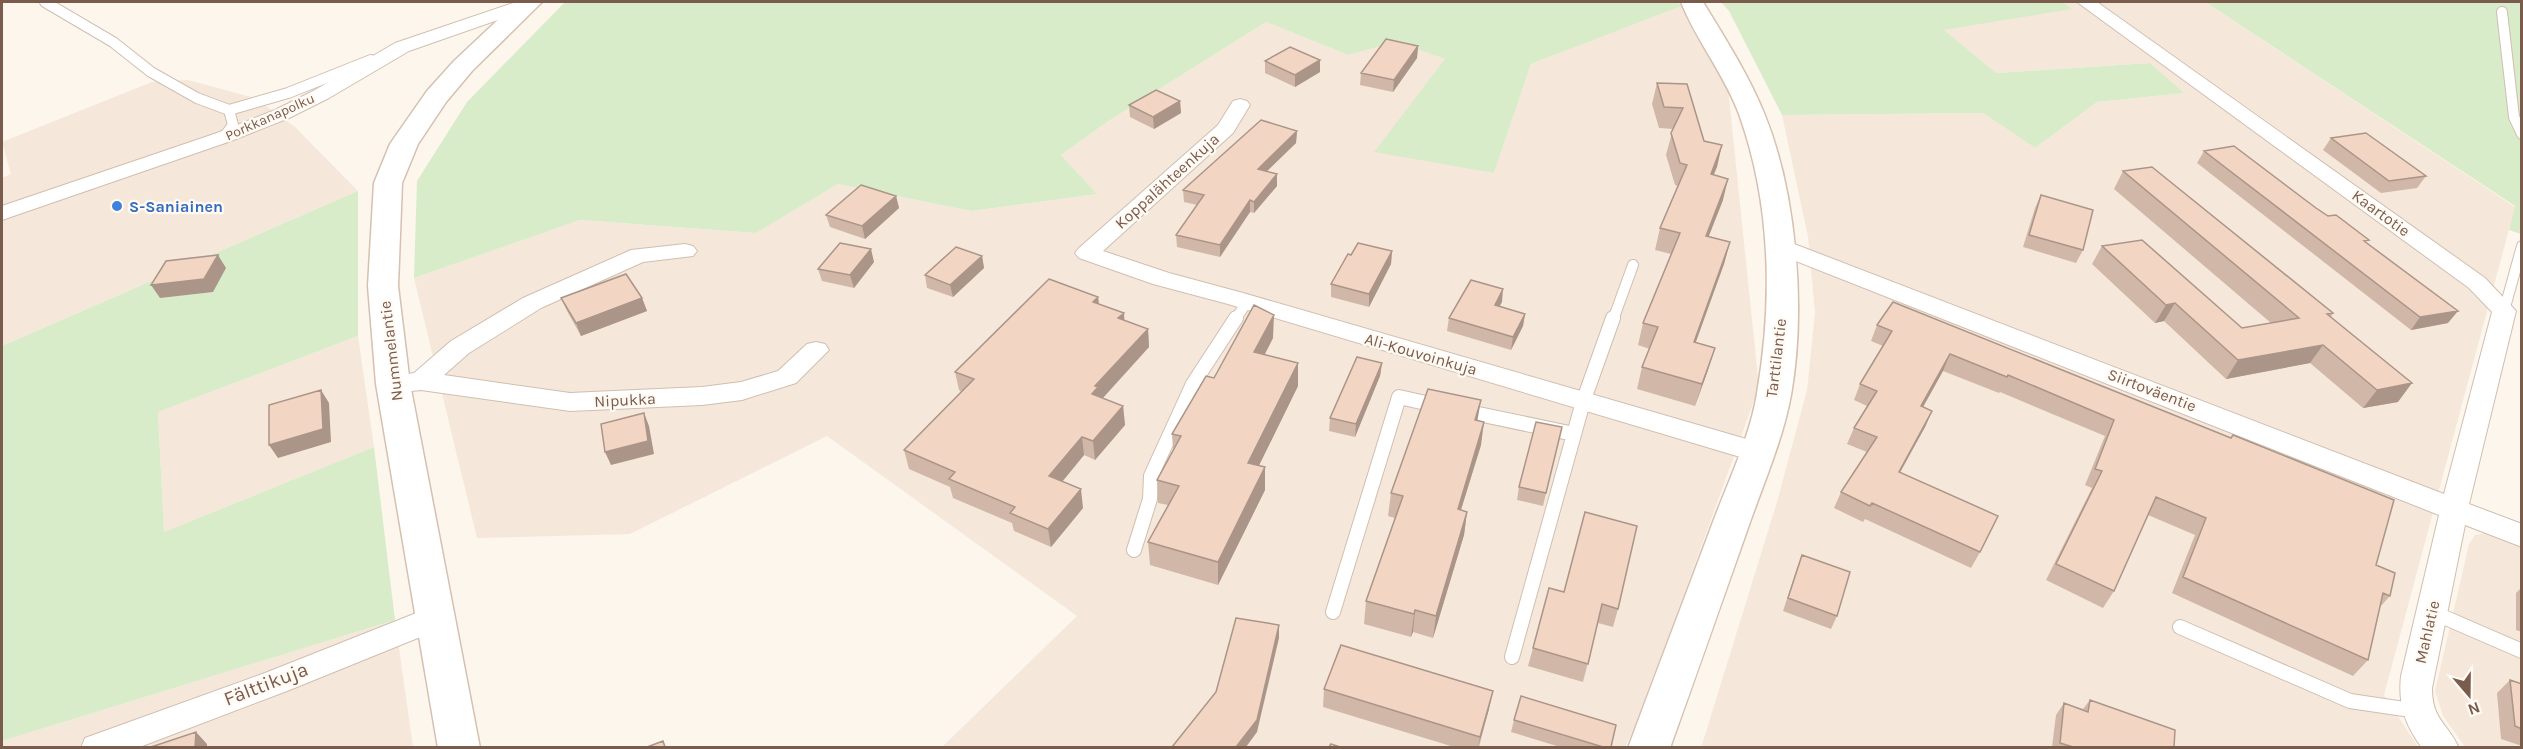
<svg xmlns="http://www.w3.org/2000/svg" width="2523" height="749" viewBox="0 0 2523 749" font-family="Karla,sans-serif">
	<rect width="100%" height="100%" fill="#fdf6ec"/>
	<!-- residential -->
	<path fill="#f5e8da" d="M2063 2H2205L2515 207 2384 695 2418 747 1701 748 1777 502 1807 390 1815 313 1808 237 1782 115 1983 113 2035 148 2097 102 2183 93 2150 63 1996 73 1943 30 2071 8Z
		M1682 6 1728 88 1759 387 1638 721 1625 747H942L1077 616 827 436 630 534 477 538 414 278 580 220 756 233 838 184 971 211 1097 194 1061 155 1107 122 1266 22 1348 55 1396 42 1445 59 1494 173 1531 64Z
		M188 80 255 98 295 127 358 191 2 346V178L11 174 2 142 152 82Z
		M358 336 374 447 164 532 158 412Z
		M2487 533 2521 545V747H2465L2443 716 2435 691 2469 544 2475 535Z
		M395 620 413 747 2 748V741Z"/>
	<!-- green -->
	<path fill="#d8ecc9" d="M565 2H1678L1682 6 1531 64 1494 173 1374 152 1445 59 1396 42 1348 55 1266 22 1107 122 1061 155 1097 194 971 211 838 184 756 233 580 220 414 278 417 181 467 102Z
		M1721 2H2063L2072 9 1944 30 1996 73 2150 63 2184 93 2097 102 2035 148 1983 113 1782 115 1729 11Z
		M2205 2H2521V234L2509 230 2515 206Z
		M358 191V336L158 412 164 532 374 447 395 620 2 741V346Z"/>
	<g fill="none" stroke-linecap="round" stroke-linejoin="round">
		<!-- lane-far1 casing -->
		<g stroke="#d1beb0" stroke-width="12">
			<path id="lane-far1" d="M45 2 113 42 151 72 197 98 229 110 233 125 224 137
				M2502 12 2514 117 2522 134
				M229 110 288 93 371 60
				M2504 311 2522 246
				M1235 320 1247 302
				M1613 320 1633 265"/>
		</g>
		<!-- lane casing -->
		<g stroke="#d1beb0" stroke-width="16">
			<path id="lane" d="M1464 411 1574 434
				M1134 550 1150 499 1151 476 1193 384 1236 318
				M1333 612 1399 397 1439 406
				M2432 612 2522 651
				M2180 627 2350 701 2418 711
				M1512 657 1583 402 1613 318"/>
		</g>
		<!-- street casing -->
		<g stroke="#d1beb0" stroke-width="2">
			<path id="street" d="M516 2 538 3 535 7 409 51 329 98 289 118 231 141 2 220V206L217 133 275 110 315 90 395 43Z
				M2077 2H2097L2485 278 2516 311 2469 504 2522 524V547L2465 525 2432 688C2432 720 2447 722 2459 748H2422C2405 725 2398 704 2401 676L2439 515 1773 252 1770 247 1773 242 1781 240 1789 242 2444 494 2492 312 2469 288Z
				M1240 99 1247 101 1250 105 1233 133 1103 251 1169 273 1243 293 1767 445 1771 452 1767 459 1757 462 1228 304 1153 284 1079 258 1075 253 1079 248 1218 125 1233 101Z
				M685 244 693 246 697 251 693 256 643 262 541 308 469 353 444 375 570 393 702 387 741 382 778 371 807 344 816 342 825 344 829 350 796 383 742 400 702 405 570 411 421 390 393 393 384 390 380 384 384 378 414 373 451 341 523 298 631 250Z
				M434 606 445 609 449 618 445 627 287 691 137 748H81L85 738 265 673Z"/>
		</g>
		<!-- secondary casing -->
		<g stroke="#d6c0b0" stroke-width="3">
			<path id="secondary" d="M517 2H542L472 71 446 102 418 144 402 183 398 286 410 384 480 748H438L376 384 368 286 374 183 390 144 427 91 454 61Z
				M1681 2H1703C1725 38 1748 74 1764 113 1797 193 1806 310 1791 395 1783 439 1764 482 1749 525 1723 599 1697 673 1670 748H1628C1656 672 1685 597 1713 522 1728 482 1751 434 1757 393 1773 301 1771 203 1739 114 1724 74 1696 40 1681 2Z"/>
		</g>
		<!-- lane-far1 -->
		<use href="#lane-far1" stroke="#fff" stroke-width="10"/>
		<!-- lane -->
		<use href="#lane" stroke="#fff" stroke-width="14"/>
		<!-- street -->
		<use href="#street" fill="#fff" fill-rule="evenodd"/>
		<!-- secondary -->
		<use href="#secondary" fill="#fff" fill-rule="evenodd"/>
	</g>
	<!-- wall -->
	<path fill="#d1b7a8" d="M1418 46 1417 58 1393 92 1360 85 1361 73Z
		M1320 60V72L1295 87 1265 73V61Z
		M1657 83 1687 84 1704 141 1722 145 1713 175 1723 200 1709 236 1730 242 1724 264 1695 342 1708 370 1695 406 1637 389 1642 367 1650 349 1638 345 1643 323 1671 254 1655 250 1660 228 1678 186 1675 185 1666 155 1673 129 1659 128 1652 104Z
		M1180 101 1181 113 1154 129 1130 117 1129 105Z
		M1297 131 1296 143 1267 171 1277 186 1254 213 1250 212 1220 257 1177 247 1176 235 1197 205 1184 202 1183 190Z
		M2331 138 2426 176 2417 188 2381 193 2323 150Z
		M2204 151 2316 208 2367 243 2448 323 2411 330 2197 163Z
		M2123 171 2333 313 2331 317 2398 402 2363 408 2310 363 2226 379 2164 321 2155 323 2092 264 2102 246 2242 328 2271 323 2114 189Z
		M2041 195 2083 250 2076 263 2023 247 2035 208Z
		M896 196 899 208 865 239 830 227 826 215Z
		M1392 251 1391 264 1369 307 1331 297V284L1351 255Z
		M982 256 984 268 953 297 927 288 925 275Z
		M874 262 854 288 822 281 818 269Z
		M1098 297 1099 304 1124 313V320L1148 329 1149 347 1103 398 1123 406 1125 425 1095 460 1084 455 1062 482 1083 508 1051 547 1014 531 1012 523 953 498 950 487 909 469 904 450 962 392 959 390 955 372Z
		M561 298H642L647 311 581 336 567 311Z
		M1502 302 1499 306 1525 314 1523 326 1511 350 1447 331 1449 318Z
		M1877 325 2230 438 2233 435 2376 565 2390 596 2380 607 2368 660 2353 676 2172 593 2195 535 2148 515 2114 591 2103 608 2046 580 2092 488 2085 485 2105 436 2000 392 1999 393 1943 371 1923 407 1932 411 1925 427 1900 473 1980 552 1971 568 1865 519 1863 522 1834 508 1841 492 1867 452 1847 444 1854 428 1867 406 1854 400 1860 384 1883 346 1871 341Z
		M1273 338 1265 354 1298 386 1259 465 1265 467V490L1218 585 1150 565 1148 542 1168 505 1158 503 1157 480 1173 450 1172 434 1214 378Z
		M1382 363 1380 376 1355 437 1329 431 1330 418Z
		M1478 420 1481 445 1461 510 1467 512 1464 535 1433 638 1413 632 1411 637 1364 624 1366 601 1395 518 1388 516 1391 493Z
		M1562 427 1543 506 1517 500 1519 487Z
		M1802 555 1837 616 1831 629 1783 611 1797 568Z
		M2522 587V632L2516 630V593Z
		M1564 592 1618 609 1613 627 1598 623 1583 682 1528 666 1533 648Z
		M2510 680 2522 684V746L2501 739 2497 693Z
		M1324 689 1489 709 1479 747H1454L1323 707Z
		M2090 700 2174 747H2052L2056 715 2064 703 2083 709Z
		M1514 720 1611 747H1560L1511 732Z"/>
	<!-- shaded-wall -->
	<path fill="#aa9588" d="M1418 46 1417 58 1393 92 1394 80Z
		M1320 60V72L1295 87V75Z
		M1180 101 1181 113 1154 129 1153 117Z
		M1297 131 1296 143 1258 180V169Z
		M1722 145 1717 167 1705 196 1711 174Z
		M1277 174V186L1254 213V202Z
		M1728 179 1723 200 1700 258 1706 236Z
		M896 196 899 208 865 239 862 226Z
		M1250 200V212L1220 257V245Z
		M1730 242 1724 264 1688 364 1694 342Z
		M871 249 874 262 854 288 850 275Z
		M1392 251 1391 264 1369 307V294Z
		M218 255 226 268 213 292 160 298 151 285Z
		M982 256 984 268 953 297 950 285Z
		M1503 289 1502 302 1493 318 1495 305Z
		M1098 297 1100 315 1093 302Z
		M642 298 647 311 581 336 576 323Z
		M2175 303 2164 321 2155 323 2166 305Z
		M2458 311 2448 323 2411 330 2420 317Z
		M1124 313 1125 331 1118 318Z
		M1525 314 1523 326 1511 350 1513 337Z
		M1274 315 1273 338 1254 375V352Z
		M1148 329 1149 347 1100 401 1092 394 1095 386Z
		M2323 345 2310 363 2226 379 2238 360Z
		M1715 348 1708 370 1695 406 1702 384Z
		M1950 354 1943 371 1914 423 1921 406Z
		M1298 363V386L1249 486 1248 463Z
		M1382 363 1380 376 1355 437 1356 424Z
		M2412 383 2398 402 2363 408 2377 390Z
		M321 390 329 403 331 442 278 458 269 445Z
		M1481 400 1477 423 1475 420Z
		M1123 406 1125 425 1095 460 1093 441Z
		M1932 411 1925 427 1891 488 1899 472Z
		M644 413 649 426 654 454 611 465 605 452Z
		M1484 422 1481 445 1454 532 1458 509Z
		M1082 437 1084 455 1052 494 1049 476Z
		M1265 467V490L1218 585V562Z
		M1081 489 1083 508 1051 547 1048 529Z
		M1467 512 1464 535 1433 638 1436 616Z
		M1415 610 1413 632 1411 637 1414 614Z
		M1279 625V638L1257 732 1246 747H1236Z
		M1493 691 1489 709 1478 747 1480 737Z
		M196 732 207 744V747H195Z"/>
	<!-- building -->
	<path fill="#f3d5c3" stroke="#aa9588" stroke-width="1.5" d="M1386 39 1418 46 1394 80 1361 73Z
		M1290 47 1320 60 1295 75 1265 61Z
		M1657 83 1687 84 1704 141 1722 145 1711 174 1728 179 1706 236 1730 242 1694 342 1715 348 1702 384 1642 367 1658 327 1643 323 1680 233 1660 228 1687 165 1680 163 1671 133 1683 108 1664 107Z
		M1156 90 1180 101 1153 117 1129 105Z
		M1261 120 1297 131 1258 169 1277 174 1254 202 1250 200 1220 245 1176 235 1204 195 1183 190Z
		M2366 133 2426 176 2389 181 2331 138Z
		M2234 146 2316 208 2328 216 2336 215 2369 240 2364 241 2458 311 2420 317 2204 151Z
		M2152 167 2333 313 2327 314 2412 383 2377 390 2323 345 2238 360 2175 303 2166 305 2102 246 2142 240 2242 328 2299 318 2123 171Z
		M861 185 896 196 862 226 826 215Z
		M2041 195 2093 210 2083 250 2029 235Z
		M840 243 871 249 850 275 818 269Z
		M1358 243 1392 251 1369 294 1331 284 1348 254 1351 255Z
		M956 247 982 256 950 285 925 275Z
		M218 255 204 279 151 285 166 261Z
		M626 274 642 298 576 323 561 298Z
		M1049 279 1098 297 1093 302 1124 313 1118 318 1148 329 1095 386 1098 387 1092 394 1123 406 1093 441 1082 437 1049 476 1081 489 1048 529 1010 513 1015 507 949 479 955 472 904 450 974 379 955 372Z
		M1471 280 1503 289 1495 305 1525 314 1513 337 1449 318Z
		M1893 302 2231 438 2233 435 2394 500 2376 565 2395 573 2390 596 2383 593 2368 660 2183 577 2206 518 2156 497 2114 591 2056 564 2102 471 2095 469 2114 420 2008 375 2007 377 1950 354 1921 406 1932 411 1899 472 1998 516 1980 552 1872 503 1870 506 1841 492 1877 437 1854 428 1877 391 1860 384 1892 331 1877 325Z
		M1254 305 1274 315 1254 352 1298 363 1248 463 1265 467 1218 562 1148 542 1179 486 1157 480 1181 436 1172 434 1206 376 1214 378Z
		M1357 357 1382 363 1356 424 1330 418Z
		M1428 389 1481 400 1475 420 1484 422 1458 509 1467 512 1436 616 1415 610 1414 614 1366 601 1403 496 1391 493Z
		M321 390 323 429 269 445V405Z
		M644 413 648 441 605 452 601 424Z
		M1536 422 1562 427 1546 493 1519 487Z
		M1585 512 1637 526 1618 609 1602 604 1588 664 1533 648 1549 588 1564 592Z
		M1802 555 1850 572 1837 616 1788 598Z
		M1236 618 1279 625 1257 720 1236 747H1172L1216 692Z
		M1341 645 1493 691 1480 737 1324 689Z
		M2510 680 2522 684V729L2515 726Z
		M1521 696 1616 725 1611 747H1603L1514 720Z
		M2090 700 2175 730 2174 747H2073L2060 743 2064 703 2088 712Z
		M196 732 195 747H151Z
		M663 741 665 747H647Z
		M1331 744 1340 747H1329Z"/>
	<!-- markers -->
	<circle fill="#3f7fe0" stroke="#fffaf3" stroke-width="2" cx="117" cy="206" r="6"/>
	<g text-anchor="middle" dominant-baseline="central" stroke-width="4.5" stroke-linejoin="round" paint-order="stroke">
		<!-- far-street labels -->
		<g font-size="14" fill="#7a5c4d" stroke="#fffaf3">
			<text transform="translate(270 117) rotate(-24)">Porkkanapolku</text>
		</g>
		<!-- street labels -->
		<g font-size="16" fill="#7a5c4d" stroke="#fffaf3">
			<text transform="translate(1167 181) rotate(-42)">Koppalähteenkuja</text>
			<text transform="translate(2381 213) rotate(36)">Kaartotie</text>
			<text transform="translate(391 351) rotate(-97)">Nummelantie</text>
			<text transform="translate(1421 354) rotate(16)">Ali-Kouvoinkuja</text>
			<text transform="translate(1776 358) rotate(-83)">Tarttilantie</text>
			<text transform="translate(2152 390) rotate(21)">Siirtoväentie</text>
			<text transform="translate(625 400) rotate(-3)">Nipukka</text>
			<text transform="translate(2427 632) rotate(-77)">Mahlatie</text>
		</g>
		<!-- shop labels -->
		<g font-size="16" font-weight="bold" fill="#366cbe" stroke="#fffaf3" text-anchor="start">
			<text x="129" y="206">S-Saniainen</text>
		</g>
		<!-- near-street labels -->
		<g font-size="20" fill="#7a5c4d" stroke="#fffaf3">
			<text transform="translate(266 684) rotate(-21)">Fälttikuja</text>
		</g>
	</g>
	<!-- border -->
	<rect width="2523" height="749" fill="none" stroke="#7a5c4d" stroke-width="6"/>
	<!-- north arrow -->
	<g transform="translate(2469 695) rotate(160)" stroke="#fffaf3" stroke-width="4.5" paint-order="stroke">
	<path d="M0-4.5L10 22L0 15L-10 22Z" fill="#7a5c4d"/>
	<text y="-9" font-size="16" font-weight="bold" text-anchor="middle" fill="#7a5c4d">N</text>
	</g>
</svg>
